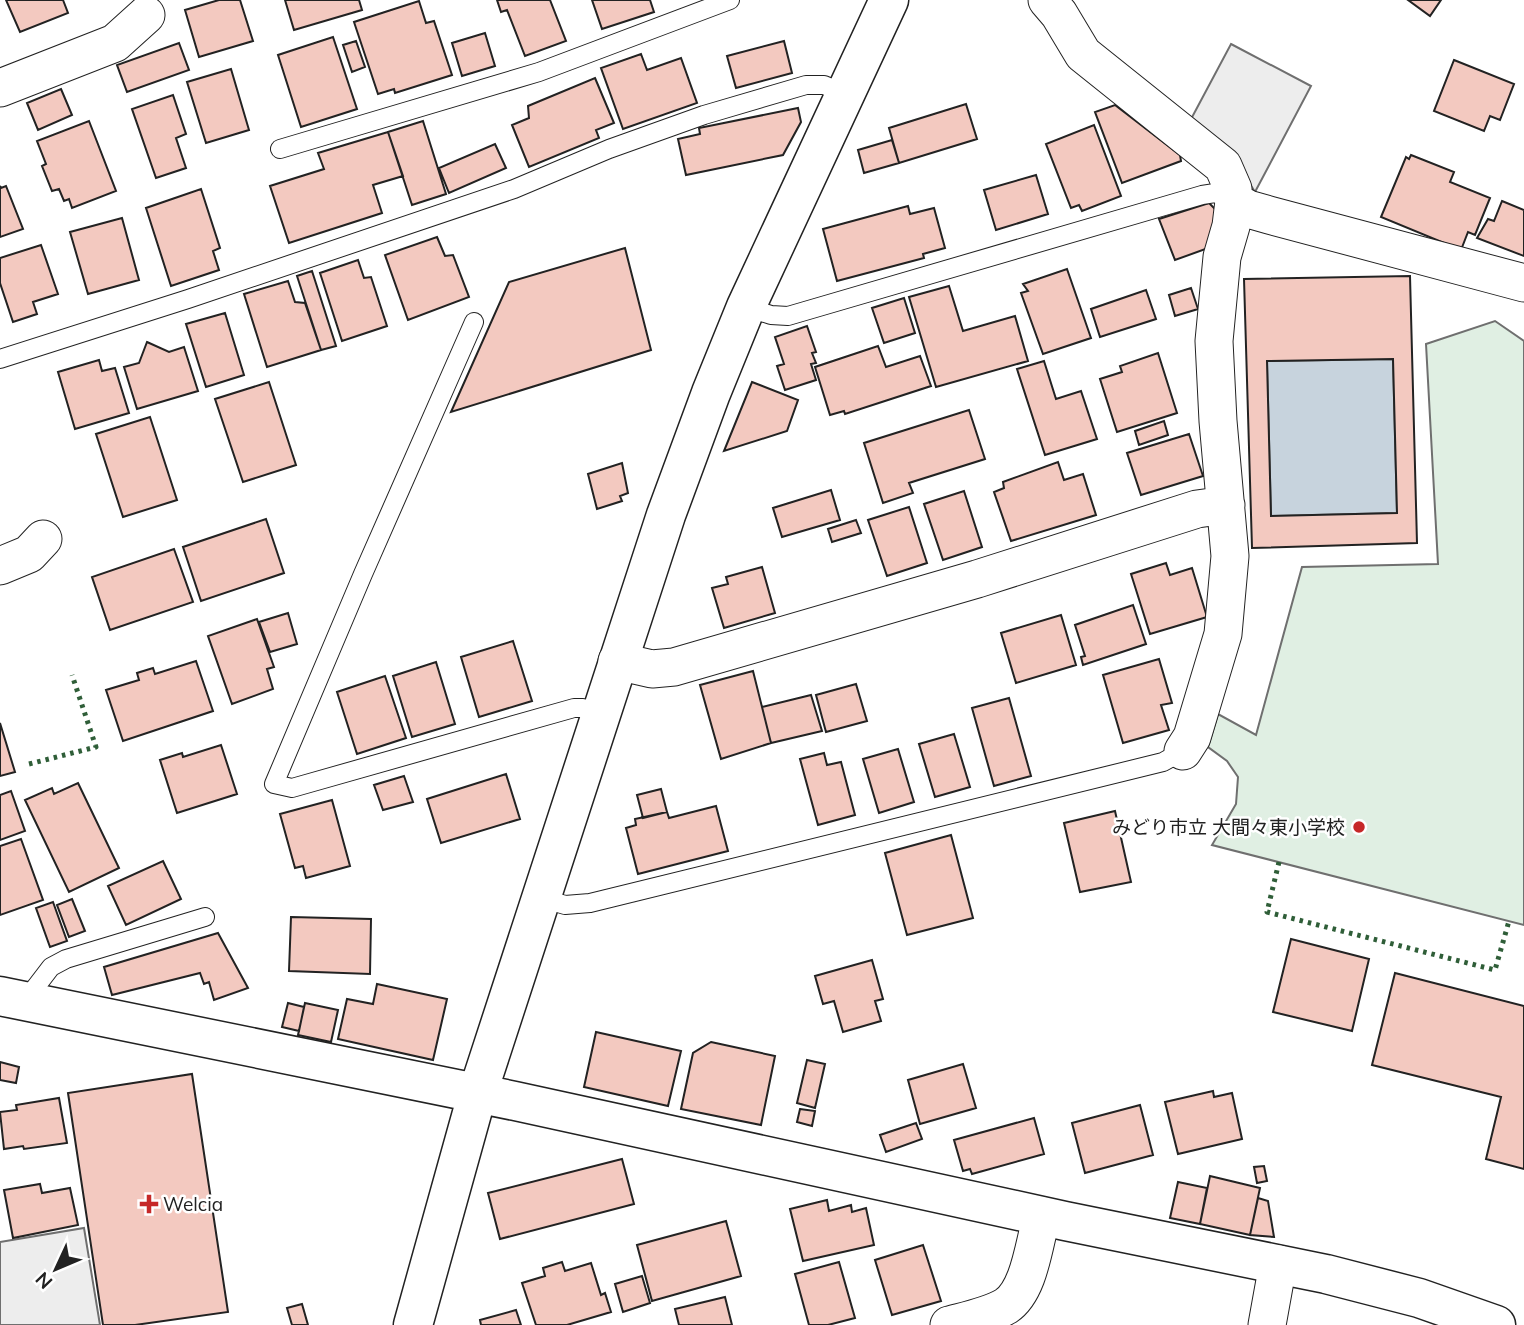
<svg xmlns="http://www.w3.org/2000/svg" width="1524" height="1325" viewBox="0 0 1524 1325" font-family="Mulish,'Noto Sans JP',sans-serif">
	<rect width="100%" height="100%" fill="#fff"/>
	<!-- green -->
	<path fill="#e0efe3" stroke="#6f6f6f" stroke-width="2" d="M1495 321 1524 341V925L1212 845 1236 804 1238 777 1227 761 1208 747 1218 714 1256 735 1302 567 1438 564 1426 344Z"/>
	<!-- parking -->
	<path fill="#ededed" stroke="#6f6f6f" stroke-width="2" d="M1231 44 1311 86 1255 192 1234 158 1190 121Z
		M84 1228 100 1325H0V1242Z"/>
	<!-- water -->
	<path fill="#c7d3dd" stroke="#6f6f6f" stroke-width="2" d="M1393 359 1397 513 1271 516 1267 361Z"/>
	<!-- building -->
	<path fill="#f3c9c0" stroke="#222" stroke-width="2" fill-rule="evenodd" d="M6 0H63L68 13 20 32Z
		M219 0H240L253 41 199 57 185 10Z
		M285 0H359L362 10 294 30Z
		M497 0H550L566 41 525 56 507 10 501 12Z
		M592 0H650L654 12 602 29Z
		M1408 0H1441L1430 16Z
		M419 1 426 23 434 21 452 75 395 93 394 89 378 94 354 22Z
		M485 33 495 66 462 76 452 43Z
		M333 37 357 109 301 127 278 55Z
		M356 41 365 67 352 72 343 45Z
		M784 41 792 73 736 88 727 56Z
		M179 43 189 70 127 92 117 65Z
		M641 54 647 70 681 58 697 103 623 129 601 68Z
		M1454 60 1514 84 1500 120 1490 116 1484 131 1434 111Z
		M231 69 249 130 206 143 187 82Z
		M595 78 614 123 596 130 599 138 529 167 512 125 529 118 528 106Z
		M61 89 72 115 38 130 27 103Z
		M173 95 186 134 176 138 186 168 156 178 132 109Z
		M966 104 977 139 899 163 889 128Z
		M1115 105 1180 155 1181 161 1122 183 1095 112Z
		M798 108 801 122 783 155 686 175 678 139 700 134 699 128Z
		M89 121 116 191 72 208 69 199 64 201 59 189 52 191 42 166 46 164 37 141Z
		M423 121 446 194 412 205 388 132Z
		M1094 125 1121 196 1082 211 1079 205 1071 208 1046 144Z
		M388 132 403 176 373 185 382 213 289 243 270 186 324 169 318 153Z
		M892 140 899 163 864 173 858 150Z
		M495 144 506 168 449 193 439 168Z
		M1411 155 1454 172 1450 182 1490 198 1475 235 1468 232 1461 250 1381 217 1406 157 1409 159Z
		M1036 175 1048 214 996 230 984 190Z
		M0 186 1 188 6 186 23 229 0 237Z
		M201 189 220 248 213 251 219 270 171 286 146 208Z
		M1502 201 1524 210V256L1477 238 1488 219 1494 221Z
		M1209 203 1219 213 1211 247 1175 260 1159 219Z
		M908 206 910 214 934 208 945 248 923 254 924 258 837 281 823 229Z
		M122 218 139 280 88 294 70 232Z
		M437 237 445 256 453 255 469 297 408 320 385 255Z
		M41 245 58 294 33 302 37 314 13 322 0 283V258Z
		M625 248 651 350 451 412 509 282Z
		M358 260 364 278 371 277 387 326 342 341 320 273Z
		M1067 269 1091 338 1043 354 1021 293 1028 291 1023 284Z
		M312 271 336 346 321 350 297 276Z
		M1410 276 1417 543 1252 548 1244 279ZM1393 359 1397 513 1271 516 1267 361Z
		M288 281 295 302 305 303 321 350 267 367 244 294Z
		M949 286 963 331 1015 316 1028 361 936 387 909 297Z
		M1191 288 1198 309 1175 316 1169 295Z
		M1146 290 1156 319 1100 337 1091 309Z
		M904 298 915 333 884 343 872 308Z
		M225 313 244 375 206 387 186 324Z
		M807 326 816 352 812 353 816 363 811 364 816 380 785 390 777 366 784 364 775 337Z
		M147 342 169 352 184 347 198 391 137 409 124 367 139 363Z
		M878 346 886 367 920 356 931 386 845 414 844 411 830 415 815 367Z
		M1158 353 1177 413 1117 432 1100 379 1122 372 1120 366Z
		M99 360 102 371 115 368 129 413 75 429 58 372Z
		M1044 361 1056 399 1081 391 1097 439 1045 455 1017 369Z
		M269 382 296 465 243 482 215 399Z
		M752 382 798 400 787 431 724 451Z
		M969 410 985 459 909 483 913 493 883 503 864 443Z
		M150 417 177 500 123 517 96 434Z
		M1164 421 1168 435 1139 445 1135 431Z
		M1189 434 1203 476 1141 495 1127 453Z
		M1058 462 1064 480 1083 474 1096 515 1011 541 994 492 1004 488 1003 482Z
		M622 463 628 493 620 496 622 501 597 509 588 474Z
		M831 490 840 520 782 537 773 508Z
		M964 491 982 547 943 560 924 504Z
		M909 507 927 563 887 576 868 520Z
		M266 519 284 573 201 601 183 547Z
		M856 520 861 533 832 542 828 529Z
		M174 549 193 602 110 630 92 577Z
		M1166 563 1170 575 1192 568 1207 617 1150 634 1131 574Z
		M762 567 775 613 724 628 712 588 728 584 726 577Z
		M1133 605 1146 644 1083 665 1081 657 1085 656 1075 625Z
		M288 613 297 644 270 652 259 622Z
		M1061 615 1076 665 1016 683 1001 633Z
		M257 619 274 667 267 669 273 689 232 704 208 636Z
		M513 641 532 701 479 717 461 657Z
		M1159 659 1172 703 1161 705 1169 730 1123 743 1103 675Z
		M196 661 213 711 123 741 106 690 139 680 137 673 153 668 155 674Z
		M436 662 455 724 412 737 393 676Z
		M753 671 771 743 721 759 700 685Z
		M385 676 406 738 357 754 337 692Z
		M856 684 867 721 826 732 816 695Z
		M811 695 822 731 771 743 762 707Z
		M1009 698 1031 776 994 786 972 708Z
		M0 723 15 772 0 776Z
		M954 734 970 787 935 797 919 744Z
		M221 745 237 794 177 813 160 760 182 753 183 757Z
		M898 749 914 802 879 813 863 759Z
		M824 753 827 765 841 762 855 815 818 825 800 759Z
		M506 774 520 819 441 843 427 799Z
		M404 776 413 802 383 810 374 785Z
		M78 783 119 868 69 892 25 800 52 788 54 794Z
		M661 789 667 812 643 818 637 795Z
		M11 791 25 831 0 840V795Z
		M332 800 350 866 306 878 303 866 295 868 280 814Z
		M716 806 728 851 638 874 626 828 636 825 635 819 667 812 669 818Z
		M1115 811 1131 882 1080 892 1064 823Z
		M951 835 973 918 907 935 885 853Z
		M21 839 43 900 0 915V846Z
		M163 861 181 899 126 925 108 886Z
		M72 899 85 931 69 937 57 905Z
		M53 902 67 941 50 947 36 908Z
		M291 917 371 919 370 974 289 971Z
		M218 933 248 988 214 1000 209 982 204 984 200 973 112 995 104 967Z
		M1291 939 1369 959 1352 1031 1273 1012Z
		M872 960 883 999 875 1001 881 1021 843 1032 834 1001 823 1004 815 976Z
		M1395 973 1524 1006V1169L1486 1159 1501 1097 1372 1065Z
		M377 984 447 999 433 1060 338 1039 347 999 373 1004Z
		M288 1003 304 1007 299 1031 282 1027Z
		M305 1003 338 1010 331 1042 298 1035Z
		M596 1032 681 1051 668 1106 584 1087Z
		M711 1042 775 1056 761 1125 681 1109 693 1053Z
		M807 1060 825 1064 815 1108 797 1103Z
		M0 1062 19 1067 16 1083 0 1080Z
		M963 1064 976 1108 920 1124 908 1080Z
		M192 1074 228 1312 135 1325H103L68 1093Z
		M1213 1091 1214 1097 1232 1093 1242 1139 1178 1154 1165 1102Z
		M59 1098 67 1143 24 1149 23 1146 4 1149 0 1112 17 1110 16 1105Z
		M1140 1105 1153 1155 1085 1173 1072 1123Z
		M800 1109 815 1111 812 1126 797 1122Z
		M1034 1118 1044 1154 972 1174 970 1169 963 1171 954 1140Z
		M916 1123 922 1139 886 1152 880 1135Z
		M622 1159 634 1204 500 1239 488 1193Z
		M1264 1166 1267 1181 1257 1183 1254 1167Z
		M1210 1176 1260 1188 1250 1235 1200 1224Z
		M1178 1182 1207 1188 1200 1224 1170 1218Z
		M40 1184 42 1193 70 1188 78 1225 13 1238 4 1190Z
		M1258 1198 1268 1201 1274 1237 1250 1235Z
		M827 1200 829 1211 851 1205 852 1212 866 1208 874 1245 803 1261 790 1209Z
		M726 1221 741 1276 652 1301 637 1245Z
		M923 1245 941 1301 892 1315 875 1260Z
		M562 1262 565 1271 591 1263 601 1295 605 1293 611 1312 567 1325H536L522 1283 545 1276 543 1268Z
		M839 1262 855 1318 828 1325H809L795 1274Z
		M642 1276 650 1303 623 1312 615 1284Z
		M725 1297 732 1325H679L675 1309Z
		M302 1304 308 1325H292L287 1308Z
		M516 1310 521 1325H481L480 1320Z"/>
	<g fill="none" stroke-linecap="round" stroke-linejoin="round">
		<!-- service casing -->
		<g stroke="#222" stroke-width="20">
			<path id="service" d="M280 149 539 72 730 0
				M746 307 771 315 788 316 1202 195 1215 193 1234 201
				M474 322 363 574 274 784 292 788 574 708H583L602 714
				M0 359 188 299 514 189 609 149 704 115 806 85H824L845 94
				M541 898 565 905 590 903 1163 762 1183 751
				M25 1001 51 967 66 959 205 917"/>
		</g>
		<!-- minor casing -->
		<g stroke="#222" stroke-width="39">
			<path id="minor" d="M1047 0 1059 14 1083 54 1223 166 1233 189 1234 201 1231 226 1222 257 1214 341 1218 421 1230 556 1223 634 1192 737 1183 751
				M0 88 115 43 146 15
				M1234 201 1248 209 1269 215 1524 283
				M0 566 29 554 43 539
				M617 661 652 669 674 667 977 579 1197 509 1226 505
				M949 1325C968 1320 989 1316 1006 1306 1030 1290 1034 1242 1042 1216
				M1267 1325 1278 1264"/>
		</g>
		<!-- tertiary casing -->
		<g stroke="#222" stroke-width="41">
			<path id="tertiary" d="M0 996 515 1101 1065 1221 1326 1274 1419 1298 1496 1325
				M413 1325 477 1095 666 515 711 393 746 307 889 0"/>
		</g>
		<!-- service -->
		<use href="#service" stroke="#fff" stroke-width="18"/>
		<!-- minor -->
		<use href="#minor" stroke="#fff" stroke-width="37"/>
		<!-- tertiary -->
		<use href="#tertiary" stroke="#fff" stroke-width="38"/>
		<!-- hedge -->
		<path stroke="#2f5e38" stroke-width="5" stroke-dasharray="3.5 5" stroke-linecap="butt" d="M29 764 96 747 72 675
			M1279 862 1267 912 1495 970 1509 921"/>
	</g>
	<!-- markers -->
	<g fill="#c62828" stroke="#fff" stroke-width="2.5">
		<circle cx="1359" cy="827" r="7"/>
		<path d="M145.5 1193.5h7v7h7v7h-7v7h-7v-7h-7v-7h7z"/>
	</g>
	<g text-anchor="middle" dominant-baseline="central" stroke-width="5" stroke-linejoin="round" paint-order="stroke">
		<!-- poi labels -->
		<g font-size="19" fill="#222" stroke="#fff" text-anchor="end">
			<text x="1345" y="827">みどり市立 大間々東小学校</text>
			<text x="163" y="1204" text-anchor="start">Welcia</text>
		</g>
	</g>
	<!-- north arrow -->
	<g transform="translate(56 1269) rotate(226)" stroke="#ffffff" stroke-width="5" paint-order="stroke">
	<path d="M0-5L12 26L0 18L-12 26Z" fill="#222222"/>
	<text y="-10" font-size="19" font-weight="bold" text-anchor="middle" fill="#222222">N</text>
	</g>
</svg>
